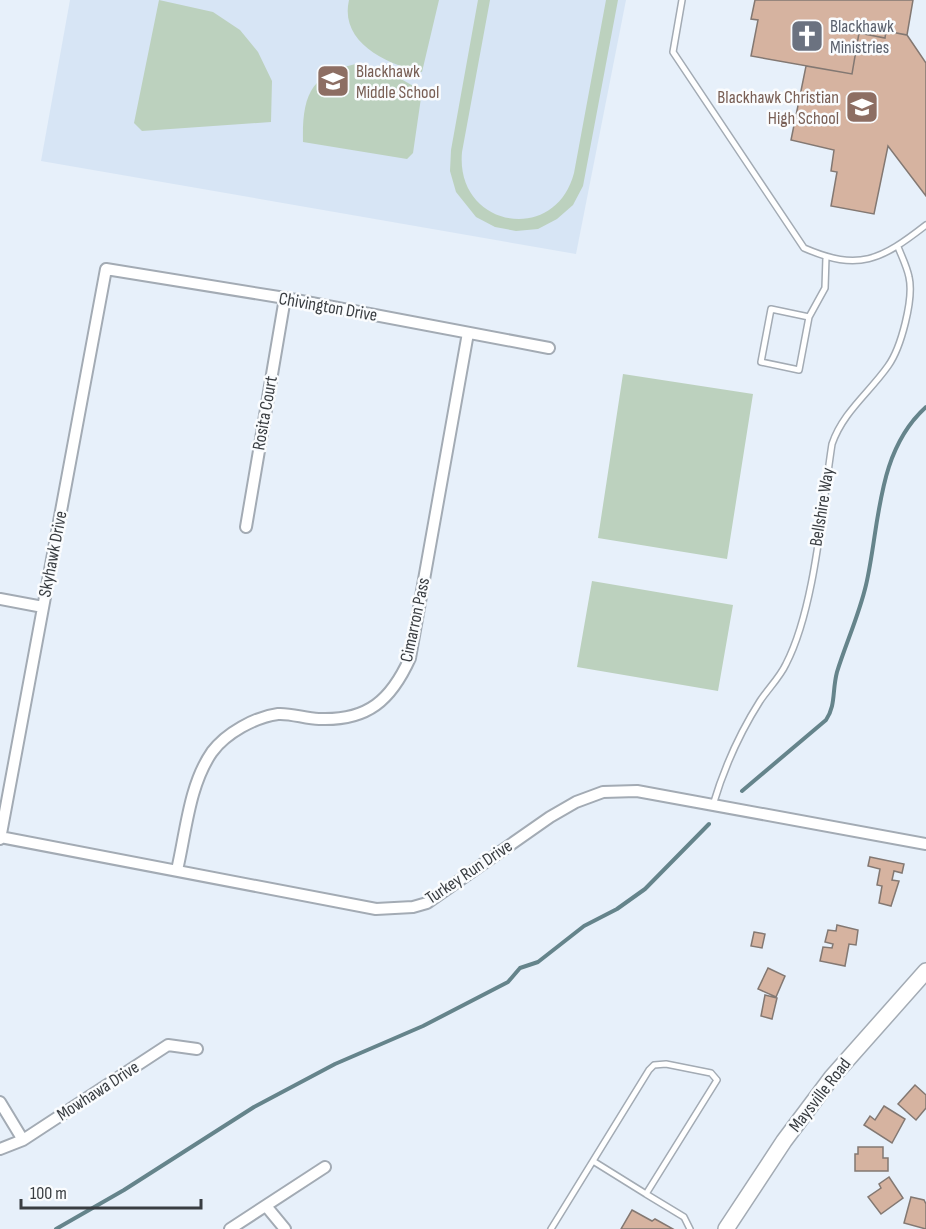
<svg xmlns="http://www.w3.org/2000/svg" width="926" height="1229" viewBox="0 0 926 1229" font-family="'Sofia Sans Condensed',sans-serif">
	<rect width="100%" height="100%" fill="#e7f0fa"/>
	<!-- built -->
	<path fill="#d7e5f5" d="M70 0H626L576 254 41 161Z"/>
	<!-- green -->
	<path fill="#bcd1be" d="M159 0 213 12 240 30 258 52 272 81 271 122 142 131 134 123Z
		M349 0H439L422 72C388 65 339 43 349 0Z
		M478 0H490L462 152C455 227 555 246 574 173L606 0H618L583 186 573 205 557 219 538 229 516 231 495 227 476 217 456 192 450 171 451 150Z
		M360 63 387 71 422 91 413 153 407 159 303 142C302 94 311 73 360 63Z
		M623 374 753 394 727 559 598 538Z
		M592 581 733 605 718 691 577 667Z"/>
	<g fill="none" stroke-linecap="round" stroke-linejoin="round">
		<!-- stream -->
		<path stroke="#65848b" stroke-width="4" d="M742 791 826 720C836 705 832 691 837 672 846 643 859 615 866 585 880 525 876 452 926 407
			M56 1229 124 1190 254 1107 335 1064 423 1026 508 982 520 968 538 962 584 926 617 909 645 889 709 824"/>
	</g>
	<!-- building -->
	<path fill="#d6b3a0" stroke="#837872" stroke-width="1.5" d="M755 0H913L907 35 886 31 885 38 859 33 852 74 751 56 758 20 751 19Z
		M886 31 907 35 926 63V196L888 146 874 214 831 206 837 172 831 171 834 150 791 140 806 66 852 74 859 33 885 38Z
		M870 857 904 864 902 873 894 871 892 880 899 881 891 906 879 903 882 886 877 885 880 869 868 866Z
		M837 925 858 930 856 945 849 944 845 966 820 961 823 947 832 948 833 944 825 942 828 930 836 931Z
		M754 932 765 934 762 948 751 946Z
		M768 968 785 976 776 997 758 989Z
		M765 995 777 998 772 1019 761 1016Z
		M915 1085 926 1095V1108L916 1120 898 1104Z
		M884 1106 905 1119 892 1143 864 1125 870 1116 875 1120Z
		M858 1147H883V1158H888V1171H855V1154H858Z
		M889 1177 903 1198 881 1214 868 1197 881 1188 879 1184Z
		M911 1197 924 1200 926 1204V1229L904 1223Z
		M632 1210 652 1221 655 1219 673 1229H621Z"/>
	<g fill="none" stroke-linecap="round" stroke-linejoin="round">
		<!-- service casing -->
		<g stroke="#a3abb4" stroke-width="8">
			<path id="service" d="M682 0 673 52 804 248C859 272 881 260 926 225
				M809 317 771 309 761 362 799 370 809 317 825 288 826 257
				M713 805C724 768 739 734 760 701 768 689 780 677 786 664 815 608 822 508 832 444 843 412 869 393 888 366 901 348 914 299 909 277 907 267 902 257 898 247
				M593 1161 646 1194
				M551 1229 649 1070 654 1065 666 1064 711 1073 717 1080 646 1194 684 1217 690 1229"/>
		</g>
		<!-- minor casing -->
		<g stroke="#a3abb4" stroke-width="14">
			<path id="minor" d="M246 527 285 298
				M0 599 43 607
				M0 837 376 909 413 907 427 903 550 817 576 802 603 792 637 791 926 844
				M0 839 106 269 285 298 549 348
				M177 870C186 832 189 785 212 752 226 733 255 717 278 714 291 713 306 719 319 719 368 721 391 700 410 658L468 333
				M0 1102 23 1140
				M0 1149 23 1140 168 1045 197 1049
				M266 1206 285 1229
				M230 1229 325 1167"/>
		</g>
		<!-- secondary casing -->
		<g stroke="#a3abb4" stroke-width="18">
			<path id="secondary" d="M726 1229 784 1141 832 1077 926 971"/>
		</g>
		<!-- service -->
		<use href="#service" stroke="#fff" stroke-width="5"/>
		<!-- minor -->
		<use href="#minor" stroke="#fff" stroke-width="10"/>
		<!-- secondary -->
		<use href="#secondary" stroke="#fff" stroke-width="15"/>
	</g>
	<!-- icons -->
	<defs>
		<g id="church-square" transform="scale(1.725)"><rect x="-9" y="-9" width="18" height="18" rx="4" fill="#6b7280" stroke="#fafcfe"/><path d="M-1.2-6h2.4v3.5h3.3v2.4h-3.3V6h-2.4V-.1h-3.3v-2.4h3.3Z" fill="#fff"/></g>
		<g id="school-square" transform="scale(1.725)"><rect x="-9" y="-9" width="18" height="18" rx="4" fill="#8d6e63" stroke="#fafcfe"/><path d="M0-5L7-2L0 1L-7-2ZM-4 1L0 2.5L4 1V4Q0 6-4 4Z" fill="#fff"/></g>
	</defs>
	<g fill-rule="evenodd">
		<use href="#church-square" x="807" y="36"/>
		<use href="#school-square" x="333" y="81"/>
		<use href="#school-square" x="862" y="107"/>
	</g>
	<g text-anchor="middle" dominant-baseline="central" stroke-width="5" stroke-linejoin="round" paint-order="stroke">
		<!-- worship labels -->
		<g font-size="18" fill="#5b616d" stroke="#fafcfe" text-anchor="start">
			<text x="830" y="26">Blackhawk<tspan x="830" dy="21">Ministries</tspan></text>
		</g>
		<!-- education labels -->
		<g font-size="18" fill="#785e54" stroke="#fafcfe" text-anchor="start">
			<text x="356" y="71">Blackhawk<tspan x="356" dy="21">Middle School</tspan></text>
			<text x="839" y="97" text-anchor="end">Blackhawk Christian<tspan x="839" dy="21">High School</tspan></text>
		</g>
		<!-- street labels -->
		<g font-size="18" fill="#393d41" stroke="#fafcfe">
			<text transform="translate(328 307) rotate(10)">Chivington Drive</text>
			<text transform="translate(265 413) rotate(-80)">Rosita Court</text>
			<text transform="translate(822 507) rotate(-81)">Bellshire Way</text>
			<text transform="translate(53 554) rotate(-79)">Skyhawk Drive</text>
			<text transform="translate(415 620) rotate(-78)">Cimarron Pass</text>
			<text transform="translate(469 872) rotate(-34)">Turkey Run Drive</text>
			<text transform="translate(98 1091) rotate(-33)">Mowhawa Drive</text>
			<text transform="translate(820 1095) rotate(-52)">Maysville Road</text>
		</g>
	</g>
	<!-- scale -->
	<path d="M21 1199v9h180v-9" fill="none" stroke="#393d41" stroke-width="3"/>
	<text x="30" y="1199" font-size="18" fill="#393d41" stroke="#fafcfe" stroke-width="4.5" paint-order="stroke">100 m</text>
</svg>
